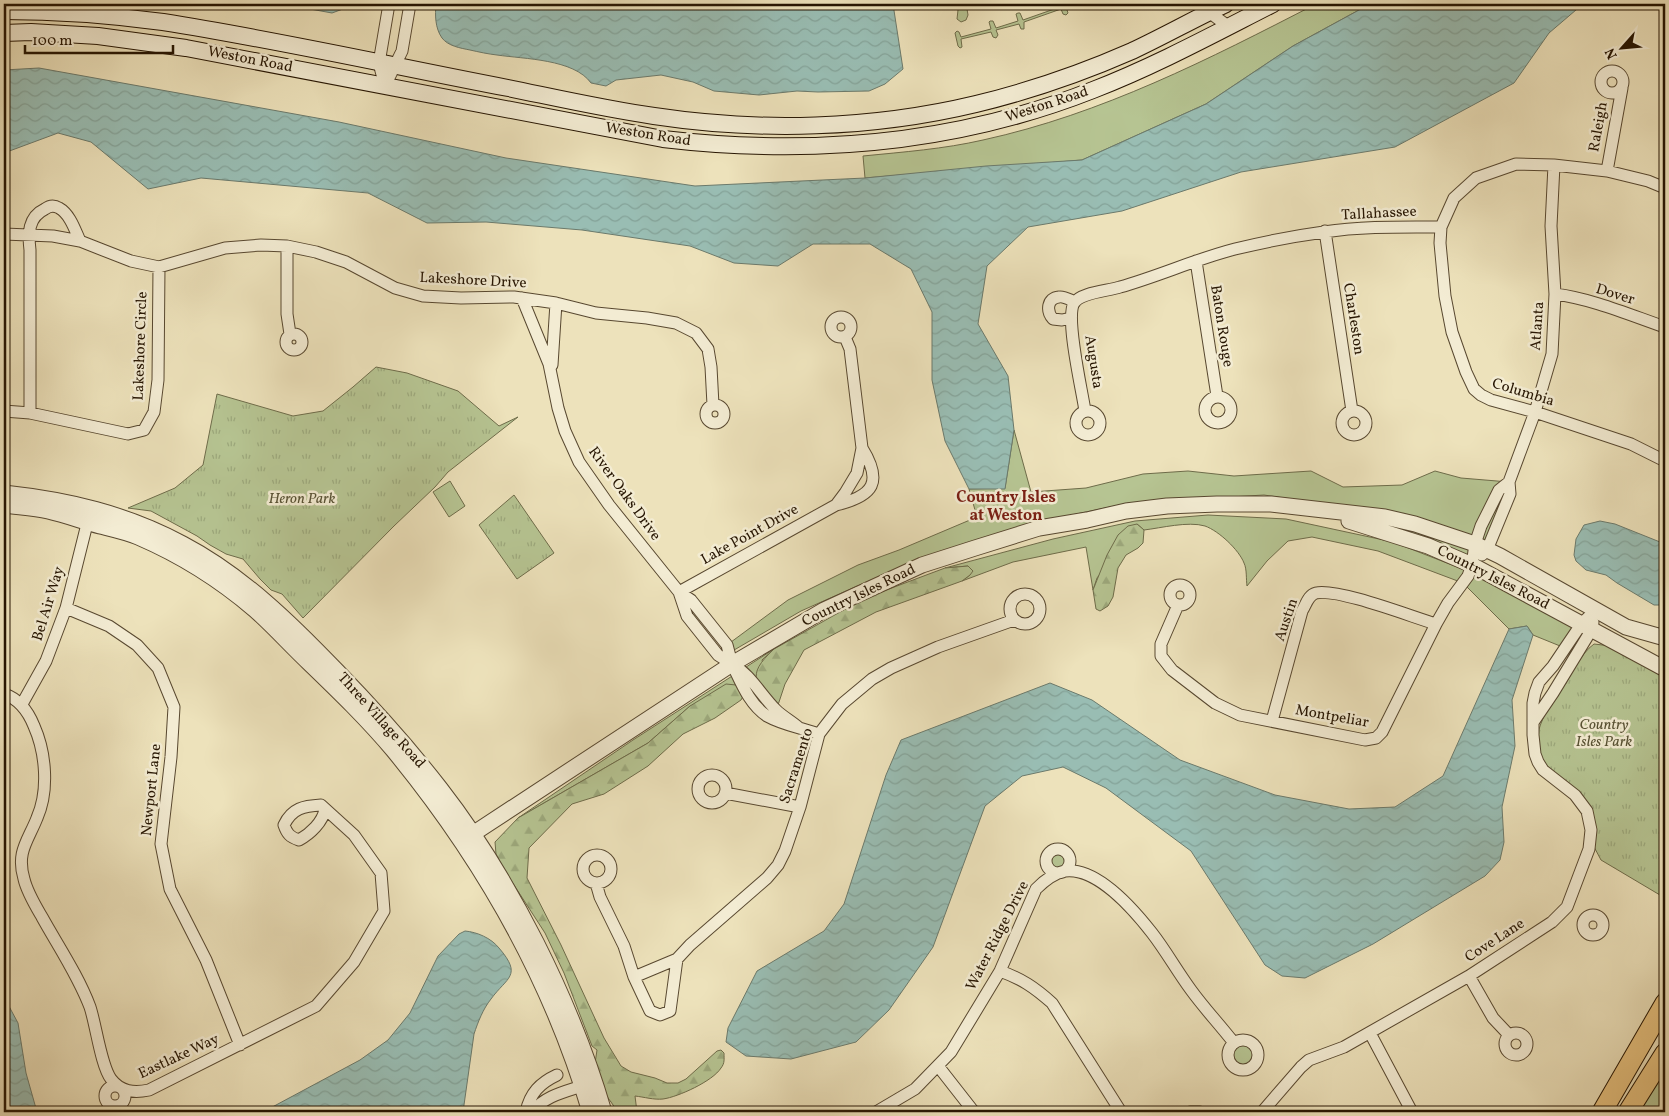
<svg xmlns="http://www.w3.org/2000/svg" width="1669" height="1116" viewBox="0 0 1669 1116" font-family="Vollkorn,serif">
	<defs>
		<pattern id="forest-firs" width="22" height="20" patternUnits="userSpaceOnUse" patternTransform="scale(1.25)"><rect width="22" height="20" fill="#b6c492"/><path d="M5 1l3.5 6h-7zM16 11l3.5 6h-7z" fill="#9ca87c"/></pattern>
		<pattern id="park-tufts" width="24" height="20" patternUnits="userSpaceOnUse" patternTransform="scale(1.25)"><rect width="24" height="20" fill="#b6c492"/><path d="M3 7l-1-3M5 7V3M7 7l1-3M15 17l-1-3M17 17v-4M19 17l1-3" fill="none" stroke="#9ca87c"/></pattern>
		<pattern id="water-waves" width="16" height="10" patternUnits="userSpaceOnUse" patternTransform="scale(1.25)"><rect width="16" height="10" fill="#99bdb3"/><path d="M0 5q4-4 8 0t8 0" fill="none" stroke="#84a298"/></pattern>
	</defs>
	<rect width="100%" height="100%" fill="#ede2bb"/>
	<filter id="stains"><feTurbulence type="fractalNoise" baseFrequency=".004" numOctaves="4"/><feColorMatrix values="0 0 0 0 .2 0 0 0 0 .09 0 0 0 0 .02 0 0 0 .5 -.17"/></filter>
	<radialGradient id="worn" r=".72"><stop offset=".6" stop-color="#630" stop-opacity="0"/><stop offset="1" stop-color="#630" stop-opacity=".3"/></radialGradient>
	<!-- grass -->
	<path fill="#b6c492" stroke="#6e6c4a" d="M960 4H968L969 5 985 4 967 9 968 15 966 20 961 22 957 19 958 10Z
		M1060 4 1065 5 1075 4 1066 7 1068 13 1066 15 1063 14 1061 9 1024 22V29H1021L1019 24 996 30 998 35 996 38 993 37 991 32 961 39 962 47 960 48 958 46 955 33 957 31 959 32 961 37 991 29 989 22 990 21H993L996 28 1018 21 1016 14 1018 13H1020L1023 20 1060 7Z
		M1316 4H1370L1293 46 1206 104 1082 160 865 178 863 156C903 152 944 149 983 140 1102 114 1209 59 1316 4Z
		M1014 430 1031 492 1086 488 1143 474 1188 471 1234 476 1311 471 1343 487 1402 485 1435 471 1461 478 1509 482 1510 494 1472 565 1344 507 1264 495 1129 503 1043 521 898 568 801 611 729 653 727 645 788 600 858 565 899 550 977 517 969 489 1005 488Z
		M450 481 465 506 449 517 433 492Z
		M1208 515 1286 519 1393 542 1470 572 1571 624 1574 629 1565 648 1533 635 1527 626 1509 629 1463 583 1378 551 1312 537 1288 541 1267 561 1247 586C1246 579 1247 569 1244 563 1239 550 1219 531 1205 526 1188 521 1161 528 1144 530L1137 524 1097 578 1093 590 1086 547 1013 562 962 581 970 575 968 566 945 568 1053 539 1135 521Z
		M774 649 762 660 775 708 766 715 746 691 690 706 648 743 518 818 633 740Z
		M1047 860a11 11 0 1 1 22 0a11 11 0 1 1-22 0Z
		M1228 1054a15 15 0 1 1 30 0a15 15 0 1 1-30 0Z
		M1665 1069V1104L1657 1112H1638Z"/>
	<!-- forest -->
	<path fill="url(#forest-firs)" stroke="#6e6c4a" d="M1137 524 1144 530 1143 543 1138 548 1126 555 1118 568 1113 597 1108 606 1100 611 1096 609 1093 590 1107 555 1118 535 1128 526Z
		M968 566 973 571 970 575 962 581 876 612 804 650 785 684 776 711C757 682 744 677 774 649L865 598 945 568Z
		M726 684 736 685 746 691 741 700 715 718 683 734 648 766 604 794 572 804 529 848 527 878 561 945 604 1038 621 1066 631 1072 655 1078 667 1083H678L686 1079 717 1051 721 1050 724 1053C724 1059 725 1063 721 1068 713 1081 678 1097 663 1099 654 1100 644 1097 635 1096L637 1112H618L606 1095 594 1070 597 1050 592 1046 564 973 545 933 503 868 496 854 495 842 518 818 648 743 690 706Z"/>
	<!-- park -->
	<path fill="url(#park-tufts)" stroke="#6e6c4a" d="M376 367 407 373 458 391 499 426 518 417 448 472 435 487 394 526 303 618 282 594 271 590 260 579 243 559 226 554 210 545 197 536 151 511 128 508 175 488 203 465 217 394 293 416 323 411 353 387Z
		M514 495 554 553 517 579 479 525Z
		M1594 644 1611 646 1619 652 1665 678V898L1601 860 1592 843 1596 829C1586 814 1577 798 1567 783 1561 776 1553 772 1547 766 1524 740 1547 709 1563 687 1573 673 1580 654 1594 644Z"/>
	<!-- water -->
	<path fill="url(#water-waves)" stroke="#6b7a6c" d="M283 4H353L351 6 332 13Z
		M436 4H893L903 69 885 84 869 91 818 92 797 91 759 95 714 91 693 82 661 75 616 80 606 86 591 83C574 59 524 59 497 55 488 54 479 52 470 50 460 48 448 46 442 38 435 28 435 15 436 4Z
		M1370 4H1583L1549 33 1514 83 1395 147 1241 172 1122 211 1028 227 987 266 978 324 1008 376 1014 430 1005 489H969L945 441 932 380V312L911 269 870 244H813L778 266 734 263 690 246 582 230 486 222 427 223 368 193 201 178 148 189 91 142 58 133 4 153V70L39 68 339 122 506 158 695 186 865 178 986 166 1082 160 1206 104 1293 46Z
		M1600 521 1615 524 1665 544V605H1654L1617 583 1606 575 1586 570 1576 561 1574 555 1576 539 1584 525Z
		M1527 626 1533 635 1512 700 1515 746 1502 807 1504 842 1500 860 1485 876 1373 944 1305 978 1282 976 1265 965 1191 851 1106 788 1063 767 1022 776 985 806 933 947 889 1010 856 1042 791 1059 746 1056 726 1042 728 1028 757 971 824 931 844 904 886 775 901 740 1050 683 1092 700 1180 760 1275 795 1349 809 1395 807 1443 776 1509 629Z
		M465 931C477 932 491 938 499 948 523 976 507 977 491 999 483 1009 478 1022 474 1034L463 1112H263L360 1060 388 1040 410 1013 438 956 459 934Z
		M4 997 18 1023 26 1073 37 1112H4Z"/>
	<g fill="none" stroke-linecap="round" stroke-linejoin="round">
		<!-- minor casing -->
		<g stroke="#584830" stroke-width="13">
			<path id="minor" d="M1205 4 1209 12 1229 27
				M1601 82a11 11 0 1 1 22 0a11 11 0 1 1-22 0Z
				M385 86 402 51 410 4
				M385 86 379 63 389 4
				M1607 171 1622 88
				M1665 188 1648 181 1607 171 1554 165 1516 164 1476 178 1454 198 1441 227 1440 243 1445 296 1452 332 1466 372 1474 389 1481 395 1491 400 1535 412 1631 444 1665 461
				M1325 231 1352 411
				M4 234 53 236 80 241 131 261 159 267 225 248 261 245 287 246 316 252 346 262 395 288 423 296 461 298 514 297 556 303 596 313 647 318 676 323 696 333 708 349 711 367 713 405
				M287 246V314L290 334
				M1196 261 1217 396
				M1555 294C1593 299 1630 315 1665 327
				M522 298 549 364 558 408 565 431 579 462 609 505 679 592 691 600 727 645 732 664 718 655 687 616 679 592
				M831 327a10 10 0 1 1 20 0a10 10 0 1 1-20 0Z
				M1071 318 1062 320 1053 319C1046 311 1047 298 1059 297 1064 296 1070 300 1075 302
				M286 342a8 8 0 1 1 16 0a8 8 0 1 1-16 0Z
				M552 365 556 303
				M1205 410a13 13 0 1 1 26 0a13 13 0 1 1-26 0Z
				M706 414a9 9 0 1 1 18 0a9 9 0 1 1-18 0Z
				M1076 423a12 12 0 1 1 24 0a12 12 0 1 1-24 0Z
				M1342 423a12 12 0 1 1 24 0a12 12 0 1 1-24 0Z
				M4 411 30 413 128 434 144 430 154 412 158 380 159 267
				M1085 411C1082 390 1065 318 1074 303 1081 292 1109 291 1120 287 1159 276 1196 259 1235 249 1264 242 1294 236 1324 232 1362 226 1402 227 1441 227
				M30 413V250C28 234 28 217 45 209 49 206 54 205 59 208 70 214 75 230 80 241
				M836 505C874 496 883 482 862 448
				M1482 555 1487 550 1510 494 1509 482 1535 412 1552 354 1555 294 1551 226 1554 165
				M1170 595a10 10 0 1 1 20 0a10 10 0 1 1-20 0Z
				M679 592 836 505 845 493 857 473 862 448 850 349 845 337
				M1010 609a15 15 0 1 1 30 0a15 15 0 1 1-30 0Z
				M1178 605 1161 644V656L1172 670 1215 703 1240 715 1365 740 1376 738 1382 732 1436 624 1448 603 1468 576 1472 565 1475 544 1481 526 1499 490 1509 482
				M66 608 109 626 137 645 158 668 174 707 171 757 161 844 170 889 206 960 240 1045
				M4 694C19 699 28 711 34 726 46 753 49 791 37 818 28 841 16 852 24 879 27 892 35 905 42 917 58 946 78 975 90 1007 96 1025 101 1066 111 1079 121 1092 134 1093 149 1090L316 1006 354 962 384 911 381 873 354 835 321 805C304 806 292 808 284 825 287 834 290 837 299 840 310 834 323 822 325 809
				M22 704 46 661 66 608 89 516
				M1272 721 1302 611C1306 605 1308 595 1316 593 1338 588 1412 617 1436 624
				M1534 721 1553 693 1592 629 1593 622
				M798 727C791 721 782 716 776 710 760 694 751 675 732 664 741 682 749 704 767 716 783 725 802 728 819 734
				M698 789a14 14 0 1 1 28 0a14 14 0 1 1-28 0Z
				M725 793 800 807
				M1046 861a12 12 0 1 1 24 0a12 12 0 1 1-24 0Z
				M583 869a14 14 0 1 1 28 0a14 14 0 1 1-28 0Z
				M596 883 600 897 624 946 634 977 677 959 690 945 767 878 778 865 785 851 800 807 819 734 842 704 872 679 891 668 938 647 1014 620
				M1583 925a10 10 0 1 1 20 0a10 10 0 1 1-20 0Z
				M1000 971C1022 979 1034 987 1052 1003L1121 1112
				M1469 976 1493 1018 1509 1035
				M634 977 650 1011 660 1015 670 1011 677 959
				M1370 1033 1412 1112
				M1505 1044a11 11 0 1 1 22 0a11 11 0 1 1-22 0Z
				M1228 1055a15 15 0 1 1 30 0a15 15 0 1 1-30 0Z
				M938 1066 974 1112
				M105 1096a10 10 0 1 1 20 0a10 10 0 1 1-20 0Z
				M526 1112C530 1093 540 1083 557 1075
				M532 1112C545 1096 564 1092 582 1086
				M876 1112 915 1089 951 1052 1000 971 1036 889C1043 882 1054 873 1065 871 1097 867 1134 910 1152 933 1166 951 1177 971 1191 990 1204 1008 1220 1025 1234 1043
				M1190 1112H1200
				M1262 1112 1301 1067 1309 1060 1344 1047 1469 976 1552 922 1567 907 1589 849 1591 830 1587 811 1575 795 1543 770 1538 762 1535 754 1533 735V703L1535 693 1539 682 1553 666 1582 623 1596 610"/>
		</g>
		<!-- tertiary casing -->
		<g stroke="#584830" stroke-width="17">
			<path id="tertiary" d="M4 493C68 500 125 513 183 544 242 575 291 623 337 671 373 708 408 747 440 788 510 878 572 1002 604 1112
				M4 505C18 507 34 508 48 511 65 515 82 521 100 526 112 529 126 532 138 537 180 555 220 580 255 610 274 627 291 646 309 663 338 691 367 719 393 750 481 857 551 979 590 1112
				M1349 521 1428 546 1472 565 1665 669
				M462 841 732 664 824 610 922 565 975 548 1039 528 1087 520 1126 511 1167 506 1217 504H1271L1385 517 1415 524 1475 544 1500 556 1626 627 1665 638"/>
		</g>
		<!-- secondary casing -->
		<g stroke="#261502" stroke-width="18">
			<path id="secondary" d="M4 11C57 11 110 15 163 22 278 40 393 66 508 88 557 98 605 109 654 116 760 132 872 129 976 104 1030 91 1082 73 1132 51 1164 36 1194 19 1226 4
				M4 33 31 32 98 36 186 48 663 139C808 156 956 144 1093 90 1155 66 1214 34 1273 4"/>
		</g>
		<!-- primary casing -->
		<g stroke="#261502" stroke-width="21">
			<path id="primary" d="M1602 1112 1665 1003
				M1628 1112 1665 1053"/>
		</g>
		<!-- minor -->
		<use href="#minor" stroke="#f3ecd3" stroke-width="11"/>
		<!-- tertiary -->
		<use href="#tertiary" stroke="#f3ecd3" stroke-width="15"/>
		<!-- secondary -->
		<use href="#secondary" stroke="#f3ecd3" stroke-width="16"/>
		<!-- primary -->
		<use href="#primary" stroke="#e6c17e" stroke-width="19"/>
	</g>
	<g text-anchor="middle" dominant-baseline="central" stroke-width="5" stroke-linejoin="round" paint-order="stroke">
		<!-- street labels -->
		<g font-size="15" fill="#261502" stroke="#f3ecd3">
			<text transform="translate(250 60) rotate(11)">Weston Road</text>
			<text transform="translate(1047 105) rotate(-18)">Weston Road</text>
			<text transform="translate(1599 127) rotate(-80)">Raleigh</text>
			<text transform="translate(648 135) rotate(9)">Weston Road</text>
			<text transform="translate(1379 214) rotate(-3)">Tallahassee</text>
			<text transform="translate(473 281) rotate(3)">Lakeshore Drive</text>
			<text transform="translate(1615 295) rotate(17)">Dover</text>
			<text transform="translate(1353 319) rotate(81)">Charleston</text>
			<text transform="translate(1221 326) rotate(81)">Baton Rouge</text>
			<text transform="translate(1538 326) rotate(-86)">Atlanta</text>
			<text transform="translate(141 346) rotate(-88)">Lakeshore Circle</text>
			<text transform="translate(1093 362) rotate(81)">Augusta</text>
			<text transform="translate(1523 393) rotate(17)">Columbia</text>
			<text transform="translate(624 494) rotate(54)">River Oaks Drive</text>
			<text transform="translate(750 535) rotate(-29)">Lake Point Drive</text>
			<text transform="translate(1493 578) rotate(27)">Country Isles Road</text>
			<text transform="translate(859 596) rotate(-26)">Country Isles Road</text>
			<text transform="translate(49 604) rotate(-73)">Bel Air Way</text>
			<text transform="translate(1287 620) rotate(-71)">Austin</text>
			<text transform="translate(1332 717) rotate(10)">Montpeliar</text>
			<text transform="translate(381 721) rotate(48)">Three Village Road</text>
			<text transform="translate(797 766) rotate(-72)">Sacramento</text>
			<text transform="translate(152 790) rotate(-84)">Newport Lane</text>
			<text transform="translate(998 936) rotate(-63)">Water Ridge Drive</text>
			<text transform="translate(1495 941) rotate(-33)">Cove Lane</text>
			<text transform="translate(179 1057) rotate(-25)">Eastlake Way</text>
		</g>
		<!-- park labels -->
		<g font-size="15" font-style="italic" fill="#585234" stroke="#f3ecd3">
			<text x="302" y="499">Heron Park</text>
			<text x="1604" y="725">Country<tspan x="1604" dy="17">Isles Park</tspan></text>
		</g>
		<!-- neighbourhood labels -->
		<g font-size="16" font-weight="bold" fill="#7a1f14" stroke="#f3ecd3">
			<text x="1006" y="498">Country Isles<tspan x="1006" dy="18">at Weston</tspan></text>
		</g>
	</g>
	<!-- margin -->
	<rect width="1669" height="1116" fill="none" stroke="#ede2bb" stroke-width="20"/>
	<rect x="5" y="5" width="1659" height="1106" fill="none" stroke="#261502" stroke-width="2.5"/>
	<rect x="10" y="10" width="1649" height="1096" fill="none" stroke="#261502"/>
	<!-- north arrow -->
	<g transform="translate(1622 48) rotate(243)" stroke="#f3ecd3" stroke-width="4" paint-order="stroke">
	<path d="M0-4L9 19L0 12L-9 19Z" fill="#261502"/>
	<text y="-8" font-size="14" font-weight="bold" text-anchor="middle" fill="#261502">N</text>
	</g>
	<!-- scale -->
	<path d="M25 45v8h148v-8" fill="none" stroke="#261502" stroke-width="2.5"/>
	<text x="32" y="45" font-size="15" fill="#261502" stroke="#f3ecd3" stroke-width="4" paint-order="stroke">100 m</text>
	<rect width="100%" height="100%" filter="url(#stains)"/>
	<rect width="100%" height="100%" fill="url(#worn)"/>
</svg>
